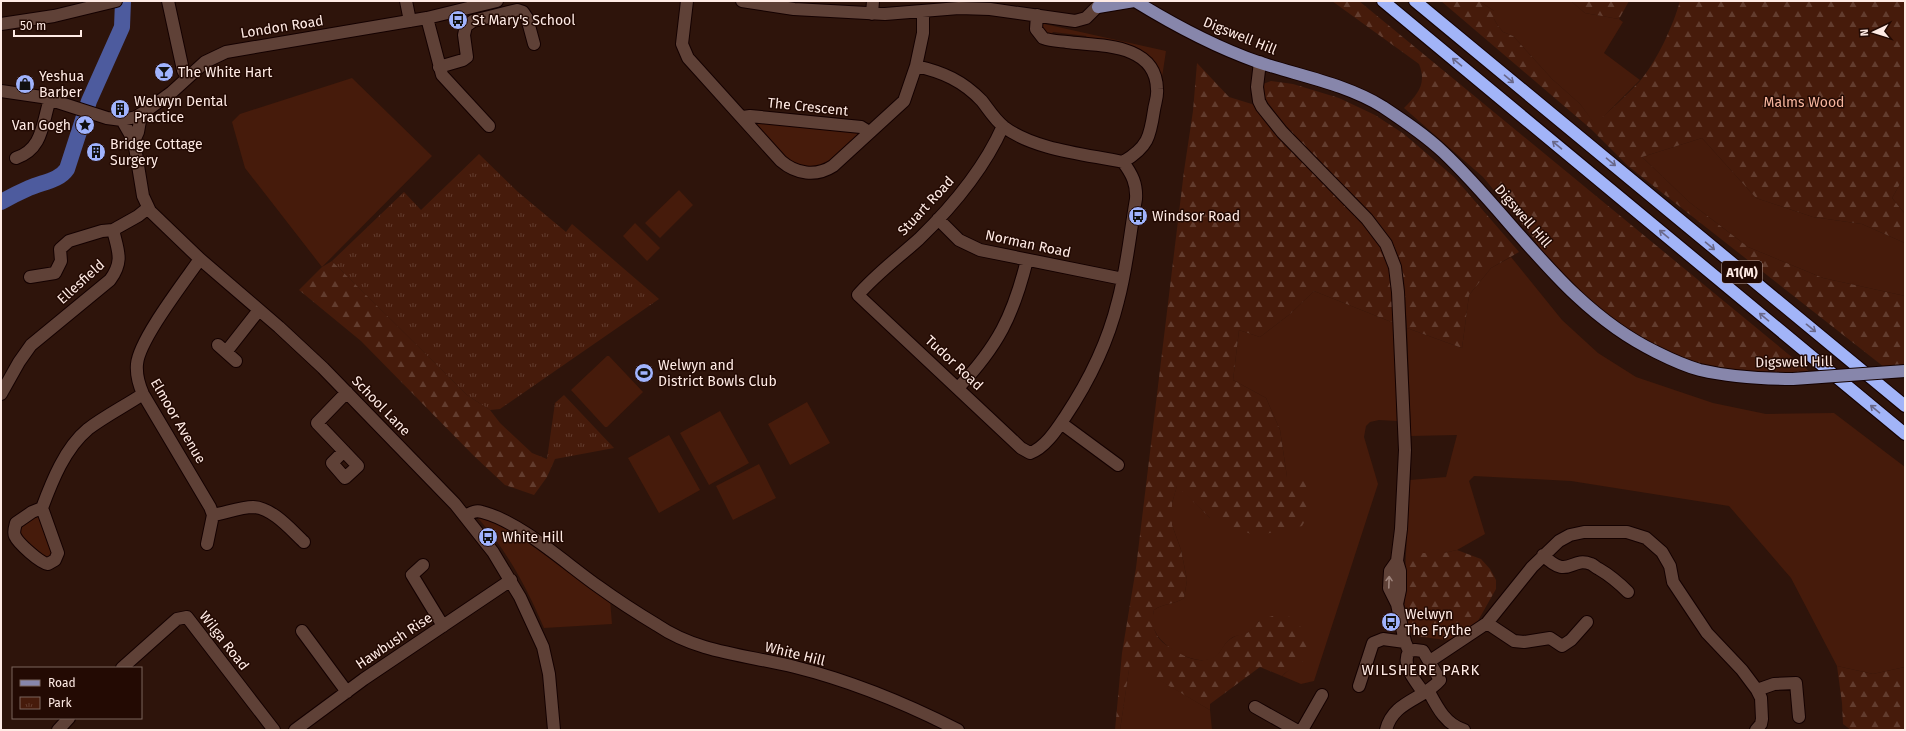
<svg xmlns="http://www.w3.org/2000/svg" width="1906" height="731" viewBox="0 0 1906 731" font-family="'Fira Sans',sans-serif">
	<defs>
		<pattern id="forest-firs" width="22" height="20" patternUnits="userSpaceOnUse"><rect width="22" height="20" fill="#461b0b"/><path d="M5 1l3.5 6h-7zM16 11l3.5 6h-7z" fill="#623c2e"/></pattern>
		<pattern id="park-tufts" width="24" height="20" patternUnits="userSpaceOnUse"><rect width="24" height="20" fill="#461b0b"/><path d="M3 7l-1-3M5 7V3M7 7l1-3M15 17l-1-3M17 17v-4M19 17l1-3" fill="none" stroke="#623c2e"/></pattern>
	</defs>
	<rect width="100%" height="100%" fill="#2e140b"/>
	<!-- grass -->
	<path fill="#461b0b" d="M1479 1H1571L1585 13 1619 19 1623 22 1604 53 1640 80 1595 125 1580 104 1552 79 1513 36 1503 32 1498 26 1494 19V11Z
		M1040 23 1166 51 1161 84 1150 61 1089 41 1086 36 1053 32 1050 36 1042 31Z
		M352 78 432 156 322 267 245 168 232 122 240 114Z
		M754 120 860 133V136L824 167H798L790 163 752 123Z
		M1702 138 1756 198 1813 217 1862 224 1905 243V296L1823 278 1748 247 1689 202 1642 157Z
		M1905 175V214L1892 198Z
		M679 190 693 205 660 238 645 223Z
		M635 223 660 248 647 261 623 236Z
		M1511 257 1562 320 1598 353 1636 377 1713 403 1766 414 1834 413 1905 467V667L1873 674 1837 666 1791 578 1729 506 1571 481 1474 476 1469 481 1485 534 1457 550 1444 553H1406L1410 480 1446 477 1457 435 1411 436 1407 328 1462 348 1469 295 1491 268Z
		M1314 291 1394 323 1397 421 1379 420 1370 422 1366 426 1364 437 1378 484 1314 681 1301 684 1282 676 1293 666 1303 661 1259 621C1256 624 1253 630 1249 632 1241 637 1235 633 1227 642 1223 646 1220 654 1215 657 1198 668 1162 648 1155 631 1151 624 1152 618 1154 610 1163 603 1174 605 1184 598L1187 580 1181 550 1172 525V503L1177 485 1210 518 1287 477 1280 430 1266 398 1233 380 1239 330 1260 337 1290 314Z
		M607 356H609L643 392 607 427H605L571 390Z
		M807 402 830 443 790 465 768 424Z
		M720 411 749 463 709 485 680 433Z
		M669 435 700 490 659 513 628 458Z
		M759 464 776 498 733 520 716 486Z
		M38 516 41 517 54 550 50 560 20 539 18 526Z
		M477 517 512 528 610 599 612 624 544 628C527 588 506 549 477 517Z
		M1130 662 1210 710 1212 730H1120Z"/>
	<!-- forest -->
	<path fill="url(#forest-firs)" d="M1332 1H1359L1810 372 1791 375 1728 371 1699 364 1665 351 1636 335 1610 318 1550 263 1532 236 1483 177 1404 108C1418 94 1427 84 1419 64Z
		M1441 1H1479L1494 11V19L1498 26 1503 32 1513 36 1552 79 1580 104 1595 124C1610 110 1626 96 1640 81 1657 61 1673 26 1680 1H1905V175L1892 198 1905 214V243L1862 224 1813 217 1756 198 1702 138 1642 157 1689 202 1748 247 1823 278 1905 296V366L1884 367 1628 166 1591 129Z
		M1571 1H1629L1619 19 1585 13Z
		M1197 63 1229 97 1255 105 1271 128 1290 149 1343 201 1369 230 1381 247 1389 266 1394 323 1314 291 1290 314 1260 337 1239 330 1233 380 1266 398 1280 430 1287 477 1304 478 1313 507 1302 526 1256 536 1210 518 1177 486 1172 503V525L1181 550 1187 580 1184 598C1174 605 1163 603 1154 610 1151 623 1154 637 1166 645 1181 654 1196 666 1214 657 1220 654 1223 645 1228 641 1235 635 1240 635 1247 633 1252 631 1254 625 1258 622 1265 616 1278 615 1287 615 1299 624 1311 634 1307 651 1307 655 1306 659 1302 662 1295 667 1289 669 1282 676L1260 667 1210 704V710L1130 663 1120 730H1115L1122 653 1136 568 1184 171 1193 111Z
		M1271 81 1293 84 1339 98 1375 115 1404 134 1454 177 1519 252 1491 268 1469 295 1462 348 1407 328 1404 281 1399 261 1393 244 1361 203 1300 142 1277 115 1266 100 1263 92V84Z
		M332 261 467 395 490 410 500 423 532 453 547 459H555L547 477 534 495 505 485 474 456 361 341 299 290 322 267Z
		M1457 550 1481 559 1490 569 1496 580V589L1475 626 1455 638 1446 640 1415 636C1399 625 1406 572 1406 553H1444Z
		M1837 666 1873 674 1905 667V730H1851L1843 724 1842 703Z"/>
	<!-- park -->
	<path fill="url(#park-tufts)" d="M479 154 518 192 566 232 572 224 659 299 500 409 490 410 467 395 332 261 404 192 421 210Z
		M564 395 614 448 555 459H547L555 403Z"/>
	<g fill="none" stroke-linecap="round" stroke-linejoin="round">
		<!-- river -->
		<path stroke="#4d5b9e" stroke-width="16" d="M1 202C10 197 20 192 29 188 42 182 59 181 67 169L89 101 122 27 123 1"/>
		<!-- minor casing -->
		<g stroke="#140100" stroke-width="14">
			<path id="minor" d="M168 1 183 70 187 78
				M406 1 410 21
				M687 1 682 44 688 58 781 161C796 174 816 177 833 166L904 101 916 66 923 33V13
				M742 1 794 9 885 14 959 8 990 9 1075 21 1086 18 1103 1
				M872 14 873 1
				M1037 15 1036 29 1043 38C1051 41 1059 41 1067 42 1100 46 1156 43 1157 89 1158 96 1155 103 1154 110 1150 137 1148 147 1123 162
				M427 18 442 75 489 126
				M1 24 54 16 116 1
				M1260 62 1257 87 1259 101 1262 107 1282 132 1367 219 1386 244 1395 267 1398 292 1405 450 1401 529 1397 561 1400 571V590L1397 604
				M916 66C943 72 963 81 982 101 989 110 995 120 1004 127 1035 150 1085 154 1123 162 1132 174 1137 184 1136 199 1130 233 1127 268 1118 301 1108 342 1089 381 1065 417 1057 429 1045 448 1030 453L1021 448 858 295C876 274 898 258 919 239 952 207 984 169 1003 126
				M439 67 463 60 467 57 464 35 466 26 473 21 517 10 523 12 527 18 534 44
				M1 91 42 97 107 118 122 120 136 117 146 111 172 92 205 62 226 52 427 18 497 1
				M743 117 750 116 861 127 869 132
				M122 120 134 141 143 196 150 211 200 259 279 327 323 368 455 504 493 552 520 597 543 647 549 674 554 730
				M134 141 138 132 141 115
				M16 158C43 149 42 124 50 99
				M938 219 959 240 980 250 1123 279
				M200 259C184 282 139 340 137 364 136 375 139 385 143 394L210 507 213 515 207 544
				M30 277 55 273 61 261 60 249 69 241 102 231 113 230 138 216 148 208
				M218 345 236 361
				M226 352 259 310
				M958 388C998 346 1013 316 1027 260
				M1 394 19 362 31 345 110 280C124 261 118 251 113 230
				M1061 423 1118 465
				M344 451 332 463 345 478 358 466 317 423 347 392
				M42 508 58 553 55 560 48 564C40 563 18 543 15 536 13 532 15 527 16 523L32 512 42 508C52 481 65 448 88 429 105 416 125 406 143 394
				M213 515C225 513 241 507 253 507 273 508 291 530 304 542
				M465 516C471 513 475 510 482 512 521 522 566 564 599 587 617 600 637 613 657 625 698 653 747 655 795 667 851 681 907 704 958 730
				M1543 555C1569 581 1570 556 1591 564 1594 565 1596 568 1599 569 1611 576 1618 582 1628 592
				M1397 561 1390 571 1389 588 1397 604 1405 642 1409 651C1401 666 1415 680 1423 692
				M423 565 412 575 443 626
				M1487 623 1514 641 1524 642 1550 638 1562 646 1571 640 1587 622
				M302 631 347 692
				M1430 661 1487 623 1532 567 1559 541 1570 535 1584 532H1627L1646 538 1662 552 1670 566 1673 582 1707 633 1742 670 1757 690 1761 698 1762 719 1761 724 1756 730
				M122 668 177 619 187 617 274 730
				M1359 686 1373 643 1383 639 1405 642
				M1428 690C1437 707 1445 724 1464 730
				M1757 690 1774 684 1796 683 1799 717
				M1255 707 1296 730
				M58 730 69 718
				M295 730 364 679 511 580
				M1302 730 1322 695
				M1386 730C1393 701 1423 700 1440 680L1423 651 1415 650 1409 651"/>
		</g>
		<!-- major casing -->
		<g stroke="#140100" stroke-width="14">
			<path id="major" d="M1135 1C1174 25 1215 47 1258 62 1300 76 1346 84 1383 107 1404 121 1425 135 1443 152 1514 219 1565 308 1656 352 1670 359 1685 366 1700 370 1730 377 1762 379 1793 379
				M1098 7 1134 1"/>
		</g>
		<!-- highway casing -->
		<g stroke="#140100" stroke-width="14">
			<path id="highway" d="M1383 1 1905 434
				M1415 1 1905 406"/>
		</g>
		<!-- minor -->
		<use href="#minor" stroke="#5f4137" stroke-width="12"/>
		<!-- major -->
		<use href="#major" stroke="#8786ab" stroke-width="12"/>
		<!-- highway -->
		<use href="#highway" stroke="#a2b4f8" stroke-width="12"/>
		<!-- major-bridge casing -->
		<g stroke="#140100" stroke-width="14" stroke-linecap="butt">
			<path id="major-bridge" d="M1793 379 1905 371"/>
		</g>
		<!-- major-bridge -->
		<use href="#major-bridge" stroke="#8786ab" stroke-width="12"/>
	</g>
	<!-- one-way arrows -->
	<defs><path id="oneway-shaft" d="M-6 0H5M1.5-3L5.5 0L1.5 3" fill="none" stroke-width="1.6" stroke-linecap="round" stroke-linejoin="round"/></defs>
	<g stroke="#69688a">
		<use href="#oneway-shaft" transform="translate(1457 62) rotate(-140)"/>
		<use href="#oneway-shaft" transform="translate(1509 79) rotate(40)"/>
		<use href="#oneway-shaft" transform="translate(1557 145) rotate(-140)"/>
		<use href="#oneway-shaft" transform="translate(1611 162) rotate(40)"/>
		<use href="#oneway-shaft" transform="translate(1664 234) rotate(-140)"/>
		<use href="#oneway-shaft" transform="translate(1710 246) rotate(40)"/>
		<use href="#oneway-shaft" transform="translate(1764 317) rotate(-140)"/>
		<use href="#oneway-shaft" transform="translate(1811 328) rotate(39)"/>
		<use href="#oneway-shaft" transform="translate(1875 409) rotate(-140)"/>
	</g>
	<use stroke="#9f857d" href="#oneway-shaft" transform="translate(1389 582) rotate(-88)"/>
	<!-- icons -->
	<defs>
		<g id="bus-disc" transform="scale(1)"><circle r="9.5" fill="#a0b3fd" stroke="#230a03"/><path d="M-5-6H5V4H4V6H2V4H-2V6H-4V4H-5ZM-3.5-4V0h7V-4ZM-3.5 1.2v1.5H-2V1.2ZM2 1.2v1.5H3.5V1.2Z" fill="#111"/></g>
		<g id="bar-disc" transform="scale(1)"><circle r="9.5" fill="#a0b3fd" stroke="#230a03"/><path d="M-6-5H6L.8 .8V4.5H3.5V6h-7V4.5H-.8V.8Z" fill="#111"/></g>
		<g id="shop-disc" transform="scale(1)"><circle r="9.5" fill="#a0b3fd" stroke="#230a03"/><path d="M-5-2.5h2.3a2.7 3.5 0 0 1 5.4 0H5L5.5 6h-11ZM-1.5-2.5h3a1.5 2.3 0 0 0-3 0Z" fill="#111"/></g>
		<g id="building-disc" transform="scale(1)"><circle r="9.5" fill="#a0b3fd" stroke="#230a03"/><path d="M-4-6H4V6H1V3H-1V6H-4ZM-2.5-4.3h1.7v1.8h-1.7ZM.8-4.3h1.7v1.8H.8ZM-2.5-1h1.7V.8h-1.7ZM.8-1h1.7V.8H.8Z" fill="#111"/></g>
		<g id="sight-disc" transform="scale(1)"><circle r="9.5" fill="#a0b3fd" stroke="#230a03"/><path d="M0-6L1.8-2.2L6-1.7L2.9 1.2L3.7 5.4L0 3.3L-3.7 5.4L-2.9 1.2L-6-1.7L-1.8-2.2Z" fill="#111"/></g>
		<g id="stadium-disc" transform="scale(1)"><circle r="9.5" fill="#a0b3fd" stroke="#230a03"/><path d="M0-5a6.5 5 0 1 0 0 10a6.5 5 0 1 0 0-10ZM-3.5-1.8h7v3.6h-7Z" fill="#111"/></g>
	</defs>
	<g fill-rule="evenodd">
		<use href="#bus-disc" x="458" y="20"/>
		<use href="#bar-disc" x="164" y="72"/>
		<use href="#shop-disc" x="25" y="84"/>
		<use href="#building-disc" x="120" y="109"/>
		<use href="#sight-disc" x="85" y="125"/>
		<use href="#building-disc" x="96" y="152"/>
		<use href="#bus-disc" x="1138" y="216"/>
		<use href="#stadium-disc" x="644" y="373"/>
		<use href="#bus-disc" x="488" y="537"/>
		<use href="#bus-disc" x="1391" y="622"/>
	</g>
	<g text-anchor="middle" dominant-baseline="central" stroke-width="3" stroke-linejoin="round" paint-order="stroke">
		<!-- shield labels -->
		<rect fill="#230a03" stroke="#bda8a1" stroke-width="1" x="1722" y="261" width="40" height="22" rx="3"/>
		<g font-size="13" font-weight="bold" fill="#ffebe5">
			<text x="1742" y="272">A1(M)</text>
		</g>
		<!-- poi labels -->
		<g font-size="14" fill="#ffebe5" stroke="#230a03" text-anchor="start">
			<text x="472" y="20">St Mary's School</text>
			<text x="178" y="72">The White Hart</text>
			<text x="39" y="76">Yeshua<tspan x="39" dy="16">Barber</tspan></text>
			<text x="134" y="101">Welwyn Dental<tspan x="134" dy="16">Practice</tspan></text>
			<text x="71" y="125" text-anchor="end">Van Gogh</text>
			<text x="110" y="144">Bridge Cottage<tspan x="110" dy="16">Surgery</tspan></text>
			<text x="1152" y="216">Windsor Road</text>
			<text x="658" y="365">Welwyn and<tspan x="658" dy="16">District Bowls Club</tspan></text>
			<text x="502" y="537">White Hill</text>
			<text x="1405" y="614">Welwyn<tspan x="1405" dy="16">The Frythe</tspan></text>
		</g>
		<!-- street labels -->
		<g font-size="14" fill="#ffebe5" stroke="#230a03">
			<text transform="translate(282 27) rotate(-9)">London Road</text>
			<text transform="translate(1240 36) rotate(22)">Digswell Hill</text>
			<text transform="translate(808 107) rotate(6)">The Crescent</text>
			<text transform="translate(926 206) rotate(-47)">Stuart Road</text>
			<text transform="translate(1523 216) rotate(49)">Digswell Hill</text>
			<text transform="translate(1028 244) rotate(12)">Norman Road</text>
			<text transform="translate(81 282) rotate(-42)">Ellesfield</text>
			<text transform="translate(1794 362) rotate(-1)">Digswell Hill</text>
			<text transform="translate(954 363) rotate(43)">Tudor Road</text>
			<text transform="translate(381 406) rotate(46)">School Lane</text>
			<text transform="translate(178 421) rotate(60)">Elmoor Avenue</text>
			<text transform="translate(224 641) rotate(52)">Wilga Road</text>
			<text transform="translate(394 641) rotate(-34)">Hawbush Rise</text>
			<text transform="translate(795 654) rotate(14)">White Hill</text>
		</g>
		<!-- park labels -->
		<g font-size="14" fill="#f6b59e" stroke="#230a03">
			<text x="1804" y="102">Malms Wood</text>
		</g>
		<!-- neighbourhood labels -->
		<g font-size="15" letter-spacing="1" fill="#ffebe5" stroke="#230a03">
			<text x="1421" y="670">WILSHERE PARK</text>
		</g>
	</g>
	<!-- border -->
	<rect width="1906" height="731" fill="none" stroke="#ffebe5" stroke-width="4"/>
	<!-- legend -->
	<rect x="12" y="667" width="130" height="52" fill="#230a03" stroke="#7b645d"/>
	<rect x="20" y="680" width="20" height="6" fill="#8786ab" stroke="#7b645d"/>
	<text x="48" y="687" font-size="12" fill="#ffebe5">Road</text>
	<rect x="20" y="697" width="20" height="12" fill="url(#park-tufts)" stroke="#7b645d"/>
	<text x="48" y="707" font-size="12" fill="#ffebe5">Park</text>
	<!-- north arrow -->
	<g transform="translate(1874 32) rotate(266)" stroke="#230a03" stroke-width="3" paint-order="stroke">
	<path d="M0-3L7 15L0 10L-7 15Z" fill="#ffebe5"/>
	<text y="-6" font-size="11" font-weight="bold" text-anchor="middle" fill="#ffebe5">N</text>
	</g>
	<!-- scale -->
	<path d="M14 30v6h67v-6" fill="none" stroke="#ffebe5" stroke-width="2"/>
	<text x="20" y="30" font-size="12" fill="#ffebe5" stroke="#230a03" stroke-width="3" paint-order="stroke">50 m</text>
</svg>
